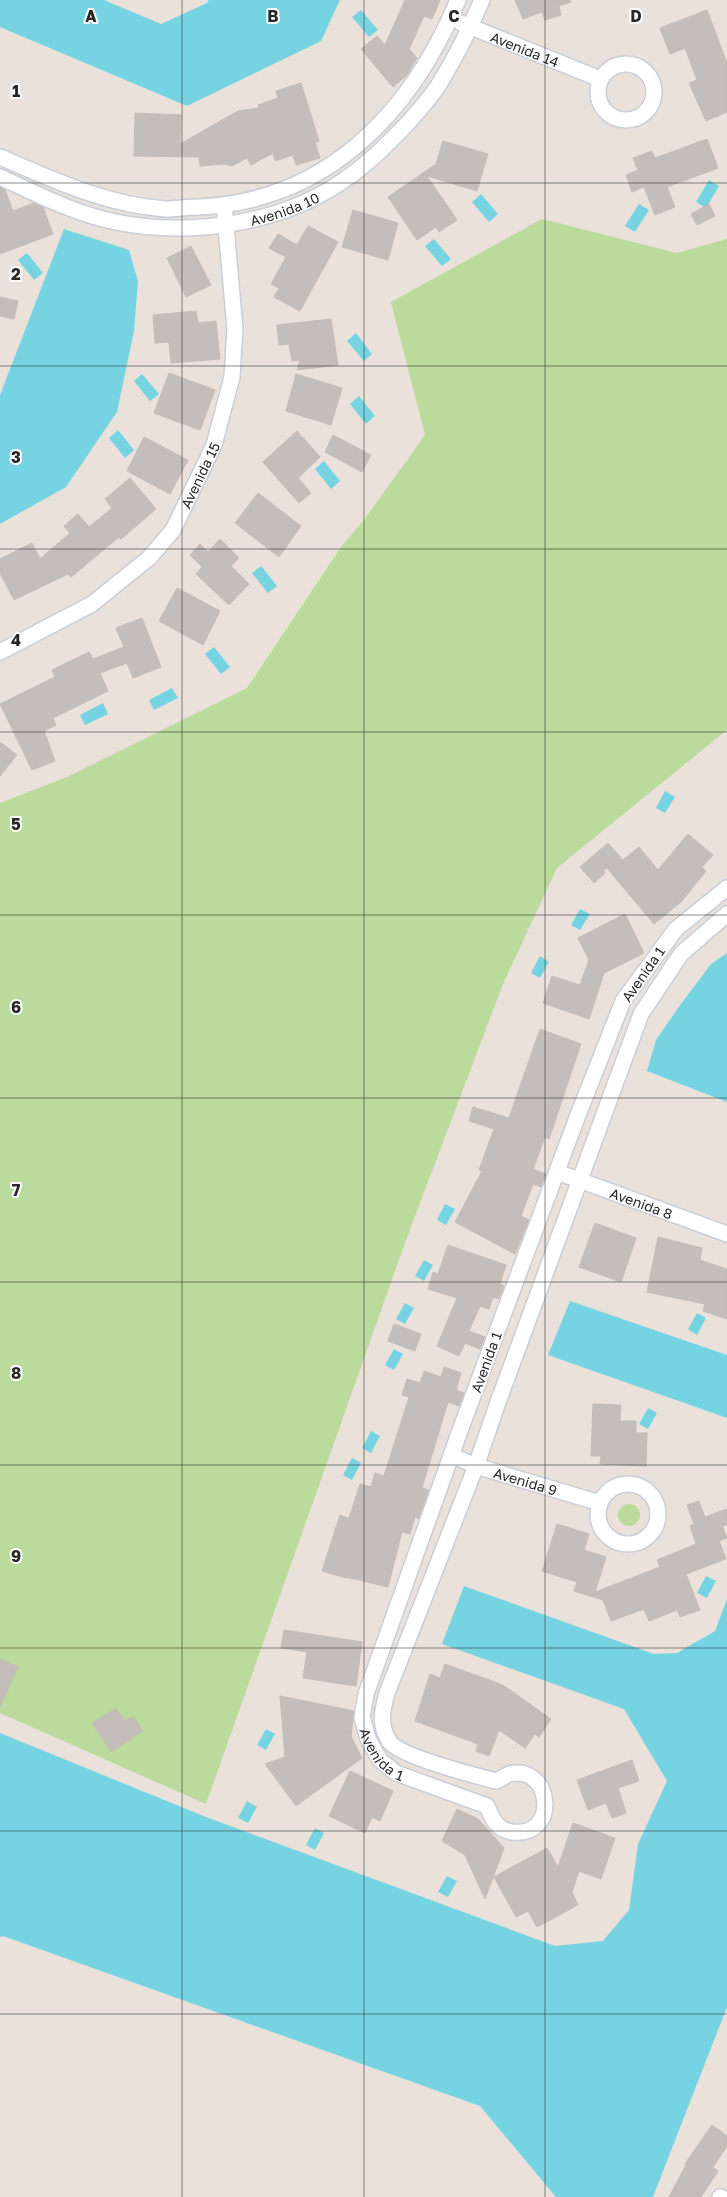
<svg xmlns="http://www.w3.org/2000/svg" width="727" height="2197" viewBox="0 0 727 2197" font-family="'Golos Text',sans-serif">
	<rect width="100%" height="100%" fill="#e9e1da"/>
	<!-- green -->
	<path fill="#badb9b" d="M542 219 677 253 727 239V730L557 868 503 984 406 1240 206 1804 0 1713V803L67 777 247 688 341 547 364 520 425 435 391 302Z
		M618 1515a11 11 0 1 1 22 0a11 11 0 1 1-22 0Z"/>
	<!-- water -->
	<path fill="#76d4e2" d="M0 0H104L161 24 207 3 209 0H340L321 41 187 106 0 27Z
		M361 10 378 30 369 37 352 17Z
		M709 180 719 186 706 208 696 202Z
		M481 194 498 214 489 222 472 202Z
		M639 204 649 210 635 232 625 226Z
		M64 229 129 250 138 281 134 331 117 412 66 487 0 524V395Z
		M434 239 451 259 442 266 425 246Z
		M27 253 43 273 34 280 18 260Z
		M356 333 372 354 364 361 347 341Z
		M142 374 159 394 150 401 134 381Z
		M359 396 375 416 366 424 350 404Z
		M118 430 134 450 125 458 109 438Z
		M324 461 340 481 331 489 315 469Z
		M261 566 277 586 268 593 252 573Z
		M214 647 230 667 221 674 205 654Z
		M172 688 178 698 154 710 149 700Z
		M103 703 108 714 85 725 80 715Z
		M665 791 675 797 665 813 656 808Z
		M580 909 590 914 580 930 571 925Z
		M727 953V1102L647 1071 656 1040 678 1008 711 964Z
		M540 956 549 962 540 978 531 973Z
		M445 1204 455 1209 446 1225 437 1220Z
		M424 1260 433 1265 424 1281 415 1276Z
		M570 1301 727 1355V1418L548 1355Z
		M405 1303 414 1308 405 1324 396 1319Z
		M697 1313 706 1318 697 1335 688 1329Z
		M394 1349 403 1354 394 1370 385 1365Z
		M648 1408 657 1413 648 1429 639 1424Z
		M371 1431 380 1436 371 1453 362 1448Z
		M352 1458 361 1463 352 1480 343 1475Z
		M706 1576 716 1581 707 1598 697 1593Z
		M464 1586 654 1654 677 1653 715 1631 727 1599V2007L653 2197H556L480 2106 3 1936 0 1937V1733L206 1817 555 1946 603 1941 629 1910 638 1844 667 1781 624 1709 442 1644Z
		M266 1729 275 1734 266 1750 257 1745Z
		M247 1801 257 1807 248 1823 238 1818Z
		M315 1828 324 1833 315 1850 306 1845Z
		M447 1876 457 1881 448 1897 438 1892Z"/>
	<!-- building -->
	<path fill="#c4beba" stroke="#c4bcb4" d="M405 0H440L432 19 424 16 409 49 417 58 407 75 393 87 361 49 377 36 385 45Z
		M515 0H570L571 2 559 6 561 15 545 20 542 12 523 19Z
		M707 10 727 63V112L706 121 689 83 697 80 685 48 670 54 660 28Z
		M301 83 319 141 315 142 320 158 296 165 293 155 275 161 273 153 251 165 247 158 232 166 224 164 200 166 199 157 134 156 135 113 181 115 180 144 238 111 259 108 258 105 278 98 276 91Z
		M707 139 718 168 667 187 675 207 655 215 644 187 632 192 626 175 638 170 633 158 652 151 655 158Z
		M443 141 488 154 477 191 427 176 457 220 439 232 436 227 417 240 388 197 436 164Z
		M0 187 5 190 13 211 34 203 43 207 53 234 0 254Z
		M709 204 715 216 697 225 691 214Z
		M353 210 398 223 388 260 342 247Z
		M308 226 338 242 300 311 274 297 279 288 271 284 286 257 269 248 278 234 297 245Z
		M191 246 211 285 186 297 167 258Z
		M0 297 18 301 14 319 0 316Z
		M196 311 198 323 216 321 220 359 171 363 169 342 155 343 153 315Z
		M331 319 338 365 297 370 300 360 292 361 289 344 279 345 277 325Z
		M169 373 215 390 200 430 154 413Z
		M296 374 342 388 331 425 286 411Z
		M297 431 320 457 298 478 311 493 299 503 263 462Z
		M333 435 371 455 362 472 325 452Z
		M144 437 188 460 170 494 127 471Z
		M130 478 156 509 121 539 119 537 71 577 68 574 14 600 0 573V559L32 543 40 559 70 533 64 526 78 514 89 527 112 508 105 499Z
		M258 493 301 526 279 557 235 523Z
		M220 539 239 558 231 566 249 584 229 605 196 574 202 567 190 555 200 544 208 552Z
		M177 588 220 611 203 645 159 621Z
		M142 618 161 667 133 678 127 663 100 673 108 691 53 718 56 725 44 731 55 761 32 770 0 704 55 677 52 670 89 652 93 659 124 647 116 628Z
		M0 742 17 755 0 776Z
		M688 834 713 855 702 867 706 871 682 901 654 924 607 868 604 870 605 873 594 883 580 867 608 843 623 860 639 847 658 870Z
		M625 914 644 953 604 973 589 1019 543 1003 552 976 580 985 589 960 578 938Z
		M540 1029 581 1044 549 1139 545 1137 533 1169 546 1174 541 1187 533 1184 521 1216 529 1220 515 1254 455 1222 482 1171 479 1170 494 1129 469 1121 473 1107 509 1118Z
		M595 1223 636 1238 621 1282 579 1267Z
		M658 1237 702 1248 700 1260 727 1269V1319L703 1311 705 1304 647 1292Z
		M448 1245 506 1265 500 1284 504 1286 499 1299 493 1297 489 1309 480 1306 469 1331 485 1337 480 1349 465 1343 459 1356 437 1346 457 1298 428 1289 433 1272 438 1274Z
		M394 1324 421 1334 415 1351 388 1341Z
		M444 1367 461 1373 456 1390 464 1393 459 1406 448 1402 422 1488 429 1490 419 1519 415 1517 410 1534 402 1532 388 1587 346 1577V1578L322 1571 340 1515 349 1518 360 1484 371 1487 375 1473 384 1476 409 1397 402 1395 407 1379 420 1383 424 1371 441 1377Z
		M593 1404 621 1405 620 1421H636V1433H647L646 1466 600 1464 601 1456H591Z
		M699 1501 705 1517 727 1509V1525L722 1526 727 1538 719 1541 726 1559 686 1574 700 1610 680 1617 677 1610 649 1621 644 1609 611 1621 603 1600 574 1591 577 1582 542 1571 557 1524 589 1534 584 1550 606 1557 595 1592 660 1567 657 1560 696 1544 690 1526 694 1524 687 1505Z
		M284 1630 362 1642 356 1686 303 1678 307 1652 281 1648Z
		M0 1659 18 1667 0 1707Z
		M445 1664 503 1685 551 1719 539 1737 535 1734 525 1748 499 1730 489 1756 476 1751 478 1744 415 1721 430 1674 440 1678Z
		M280 1696 354 1711 351 1736 362 1758 296 1806 265 1764 285 1757Z
		M116 1708 125 1721 133 1716 143 1731 111 1752 92 1723Z
		M632 1760 639 1781 618 1788 626 1813 612 1818 606 1803 588 1810 577 1780Z
		M350 1771 393 1791 380 1821 372 1817 365 1833 329 1816Z
		M457 1809 478 1819 504 1848 485 1899 465 1855 442 1841Z
		M573 1823 615 1838 601 1879 579 1871 572 1892 578 1905 537 1927 528 1911 516 1917 494 1877 547 1848 558 1867Z
		M712 2125 727 2136V2146L713 2167 718 2171 701 2197H669L686 2165 685 2164Z"/>
	<g fill="none" stroke-linecap="round" stroke-linejoin="round">
		<!-- minor casing -->
		<g stroke="#c9ced8" stroke-width="18">
			<g id="minor">
				<path id="s1" d="M461 23 600 79"/>
				<circle cx="626" cy="92" r="28"/>
				<path d="M0 157C53 180 107 205 165 209 176 209 188 207 199 207 327 201 411 113 458 0"/>
				<path id="s2" d="M0 177C37 194 75 214 116 222 191 237 284 224 347 178 369 163 388 144 406 125 418 111 432 97 441 81 457 55 470 28 482 0"/>
				<path id="s3" d="M0 652 92 604 149 558 173 530 214 445 232 377 235 329 225 215"/>
				<path id="s4" d="M727 888 676 929 623 1001 578 1115 462 1425 366 1694 362 1717 368 1739 380 1760 396 1773 487 1806C492 1819 497 1830 512 1832 560 1838 552 1764 510 1774 506 1775 501 1779 496 1781 477 1776 398 1756 389 1741 379 1724 382 1711 387 1693L476 1466 497 1405 641 1014 681 954 727 914"/>
				<path id="s5" d="M557 1172 727 1234"/>
				<path id="s6" d="M451 1455 476 1466 600 1503"/>
				<circle cx="628" cy="1514" r="30"/>
				<path d="M720 2197H721"/>
			</g>
		</g>
		<!-- minor -->
		<use href="#minor" stroke="#fff" stroke-width="15"/>
	</g>
	<!-- grid -->
	<path fill="none" stroke="#282828" stroke-width="1" stroke-opacity="0.55" d="M182 0V2197M364 0V2197M545 0V2197M0 183H727M0 366H727M0 549H727M0 732H727M0 915H727M0 1098H727M0 1282H727M0 1465H727M0 1648H727M0 1831H727M0 2014H727"/>
	<g text-anchor="middle" dominant-baseline="central" stroke-width="4" stroke-linejoin="round" paint-order="stroke">
		<!-- street labels -->
		<g font-size="14" fill="#282828" stroke="#fff">
			<text stroke="none"><textPath href="#s1" startOffset="69">Avenida 14</textPath></text>
			<text stroke="none"><textPath href="#s2" startOffset="296">Avenida 10</textPath></text>
			<text stroke="none"><textPath href="#s3" startOffset="275">Avenida 15</textPath></text>
			<text transform="translate(643 974) rotate(-55)">Avenida 1</text>
			<text stroke="none"><textPath href="#s5" startOffset="90">Avenida 8</textPath></text>
			<text transform="translate(486 1362) rotate(-70)">Avenida 1</text>
			<text stroke="none"><textPath href="#s6" startOffset="79">Avenida 9</textPath></text>
			<text stroke="none"><textPath href="#s4" startOffset="961">Avenida 1</textPath></text>
		</g>
	</g>
	<g font-size="16" text-anchor="middle" font-weight="bold" fill="#282828" stroke="#fff" stroke-width="4" stroke-linejoin="round" paint-order="stroke">
		<text x="91" y="22">A</text>
		<text x="273" y="22">B</text>
		<text x="454" y="22">C</text>
		<text x="636" y="22">D</text>
		<text x="16" y="97">1</text>
		<text x="16" y="280">2</text>
		<text x="16" y="463">3</text>
		<text x="16" y="646">4</text>
		<text x="16" y="830">5</text>
		<text x="16" y="1013">6</text>
		<text x="16" y="1196">7</text>
		<text x="16" y="1379">8</text>
		<text x="16" y="1562">9</text>
	</g>
</svg>
